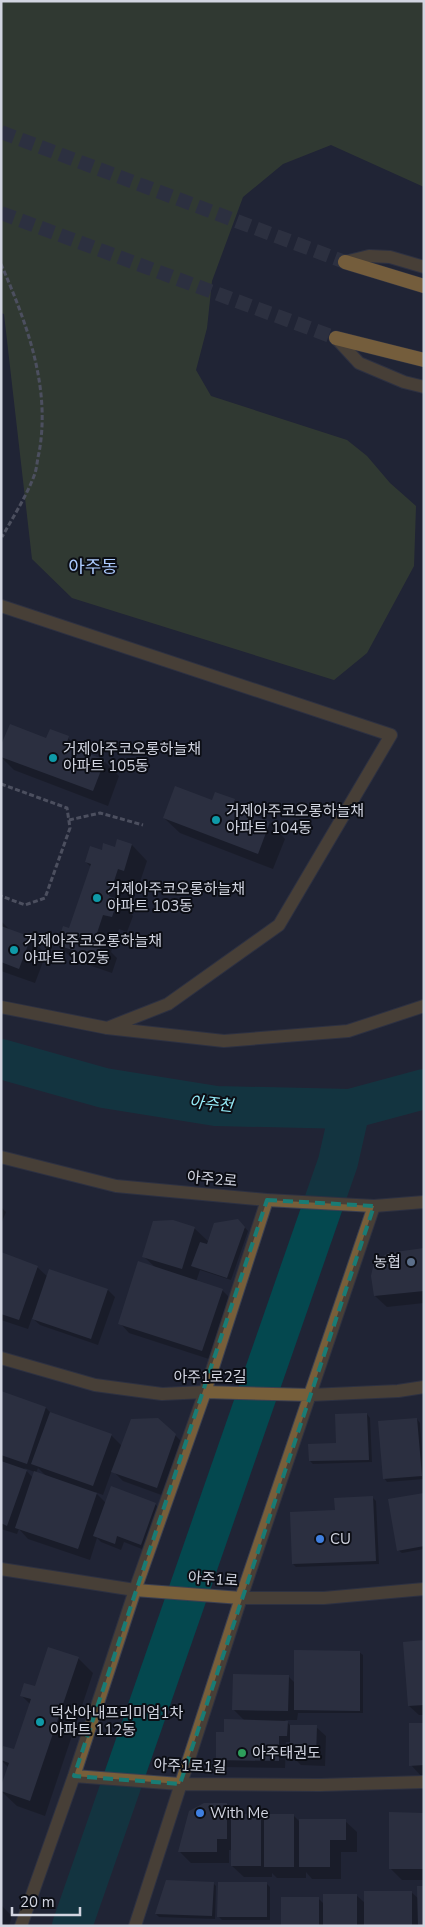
<svg xmlns="http://www.w3.org/2000/svg" width="425" height="1927" viewBox="0 0 425 1927" font-family="'Nunito Sans','Noto Sans KR',sans-serif">
	<rect width="100%" height="100%" fill="#202435"/>
	<!-- green -->
	<path fill="#445330" d="M1 1H424V187L331 145 283 164 243 197 212 281 207 328 196 370 211 396 347 440 367 456 390 483 416 506 414 566 367 653 334 680 72 598 32 559 4 314 1 313Z"/>
	<!-- shadow -->
	<path fill="#0007" fill-rule="evenodd" d="M68 738 84 753 104 761 119 776 108 806 14 770 1 757V748L47 739Z
		M234 800 249 816 270 823 285 839 273 869 180 833 164 818 213 802Z
		M132 845 147 861 139 885 134 884 126 908 133 916 127 932 119 929 111 952 117 958 112 973 74 960 58 945 70 930 91 867 86 862 102 851Z
		M1 921 12 932 30 938 46 954 35 983 1 971Z
		M1 1207 6 1212 1 1224Z
		M238 1220 248 1231 231 1280 200 1270 196 1282 222 1290 232 1300 212 1360 129 1333 120 1323 156 1268 143 1256 194 1228 209 1242Z
		M424 1250V1303L387 1307 375 1296Z
		M1 1254 37 1267 48 1277 50 1270 108 1290 115 1297 98 1345 40 1325 32 1318 28 1329 1 1320Z
		M1 1393 46 1408 51 1413 111 1435 122 1446 175 1435 185 1445 167 1497 123 1481 112 1470 103 1495 95 1492 106 1503 155 1504 162 1511 147 1551 124 1542 121 1550 101 1542 97 1538 90 1560 28 1539 19 1529 17 1534 1 1529ZM24 1468 35 1472 33 1478ZM38 1468 46 1476 36 1473Z
		M367 1414 370 1418 372 1462 313 1464 310 1461 337 1444Z
		M417 1419 420 1423 424 1479 387 1482 384 1478Z
		M424 1494V1549L402 1553 398 1550Z
		M373 1498 376 1501 379 1564 296 1567 293 1564 336 1511Z
		M424 1641V1715H419L409 1706Z
		M359 1652 363 1655V1713H298L297 1720H285L291 1726 316 1727 326 1736 325 1766 301 1765 291 1755V1742H286L285 1768 224 1767 217 1760 225 1734 245 1721 233 1709 289 1677 295 1683Z
		M78 1658 93 1673 45 1816 17 1806 1 1791 9 1768 1 1760V1755L15 1751 31 1705 21 1695 36 1688Z
		M424 1724V1777H422L411 1765Z
		M226 1804 237 1815H261L265 1820 294 1816 300 1822 345 1821 357 1832V1852H341V1879H312L306 1872V1878H277L272 1873V1877H244L232 1866V1850H229V1863H191L180 1852Z
		M424 1814V1880H402L390 1868Z
		M213 1883 216 1886 215 1919 159 1917 156 1914Z
		M267 1884 270 1887V1920H222L218 1916Z
		M411 1892 419 1899 424 1926H282L318 1898 324 1904 356 1895 365 1903Z
		M1 1905 12 1916 9 1926H1Z"/>
	<g fill="none" stroke-linecap="round" stroke-linejoin="round">
		<!-- river -->
		<path stroke="#04484f" stroke-width="40" d="M1 1059 104 1088 216 1106 350 1109 424 1089
			M72 1926 338 1162 350 1109"/>
	</g>
	<!-- building -->
	<path fill="#383d4f" d="M10 724 46 738 50 729 69 736 66 745 105 760 93 791 1 757V745Z
		M175 786 212 800 215 792 235 799 232 808 270 822 258 854 163 818Z
		M117 839 132 844 124 871 118 869 109 896 118 899 112 917 103 915 95 939 102 942 97 958 57 945 63 926 69 928 91 864 85 862 90 846 102 850 103 843 115 847Z
		M1 926 31 937 19 969 1 962Z
		M238 1219 245 1227 227 1278 191 1266 200 1242 207 1244 214 1223Z
		M173 1220 195 1227 182 1269 142 1257 153 1221Z
		M424 1248V1291L374 1296 371 1276 374 1262 388 1253Z
		M1 1252 38 1266 19 1320 1 1314Z
		M138 1261 223 1289 202 1351 118 1324Z
		M49 1269 108 1289 91 1339 32 1319Z
		M1 1391 46 1407 27 1464 1 1455Z
		M50 1412 112 1434 93 1486 31 1464Z
		M367 1413 369 1460 309 1461 308 1444 336 1443 335 1414Z
		M158 1418 176 1434 157 1488 111 1472 131 1419Z
		M417 1418 422 1476 383 1479 378 1421Z
		M1 1461 27 1470 7 1526 1 1523Z
		M34 1471 97 1493 78 1549 15 1528Z
		M111 1486 156 1503 141 1545 117 1536 115 1544 93 1536Z
		M424 1493V1546L397 1551 388 1499Z
		M373 1496 376 1561 292 1564 290 1512 335 1510 334 1498Z
		M424 1640V1705L408 1706 403 1642Z
		M48 1647 79 1657 30 1801 1 1791V1786L9 1763 1 1760V1752L3 1746 14 1749 31 1699 20 1696 24 1683 35 1686Z
		M294 1650 360 1651V1711L294 1710Z
		M233 1674 289 1675 288 1711 232 1710Z
		M224 1719 288 1721 287 1736H279V1761L216 1760V1732H224Z
		M409 1723H424V1765L409 1766Z
		M290 1725H317L316 1756H290Z
		M204 1803H227V1839H217V1852H178L189 1811Z
		M389 1812 424 1813V1869H389Z
		M231 1814H261V1866H231Z
		M264 1814H294V1867H264Z
		M299 1819H346V1840H330V1867H299Z
		M166 1880 214 1882 212 1916 155 1914Z
		M218 1882H267V1917H217Z
		M417 1886H424V1926H418Z
		M364 1891H412V1926H364Z
		M323 1894H357V1926H323Z
		M281 1897H319V1926H281Z"/>
	<g fill="none" stroke-linecap="round" stroke-linejoin="round">
		<!-- trunk-tunnel -->
		<path stroke="#3b3f4f" stroke-width="14" stroke-dasharray="14 7" stroke-linecap="butt" d="M1 132 345 262
			M1 213 336 338"/>
		<!-- minor casing -->
		<g stroke="#3c4051" stroke-width="14">
			<path id="minor" d="M1 606 391 735 279 925 168 1004 107 1028
				M1 1007 107 1028 224 1041 348 1031 424 1006
				M1 1358 95 1385 162 1394 205 1392 310 1395 398 1391 424 1387
				M74 1776 180 1784 320 1785 424 1782
				M21 1926 74 1776 135 1590 205 1392 267 1200
				M135 1926 241 1598 374 1206"/>
		</g>
		<!-- tertiary casing -->
		<g stroke="#3c4051" stroke-width="14">
			<path id="tertiary" d="M345 262 369 256 390 257 424 267
				M336 338 359 363 404 382 424 387
				M1 1157 116 1186 267 1200 374 1206 424 1202
				M1 1569 135 1590 241 1598H324L424 1589"/>
		</g>
		<!-- trunk casing -->
		<g stroke="#3c4051" stroke-width="15">
			<path id="trunk" d="M345 262 424 286
				M336 338 424 360"/>
		</g>
		<!-- path -->
		<path stroke="#818493" stroke-width="3" stroke-dasharray="5 2.5" stroke-linecap="butt" d="M1 264C27 324 51 387 39 453 37 460 37 469 34 476 26 497 13 517 2 537
			M1 784 67 808 70 828 45 898 25 905 1 896
			M69 820 100 813 143 825"/>
		<!-- minor -->
		<use href="#minor" stroke="#775f3a" stroke-width="12"/>
		<!-- tertiary -->
		<use href="#tertiary" stroke="#775f3a" stroke-width="12"/>
		<!-- trunk -->
		<use href="#trunk" stroke="#daa245" stroke-width="14"/>
	</g>
	<!-- marked area -->
	<path d="M0 0H425V1927H0ZM267 1200 374 1206 180 1784 74 1776Z" fill="#202435" fill-opacity=".55" fill-rule="evenodd"/>
	<path fill="none" stroke="#197b74" stroke-width="4" stroke-dasharray="10 6" stroke-linejoin="round" d="M267 1200 374 1206 180 1784 74 1776Z"/>
	<!-- markers -->
	<g fill="#0f9aa8" stroke="#0c0e15" stroke-width="2">
		<circle cx="53" cy="758" r="5"/>
		<circle cx="216" cy="820" r="5"/>
		<circle cx="97" cy="898" r="5"/>
		<circle cx="14" cy="950" r="5"/>
		<circle cx="40" cy="1722" r="5"/>
	</g>
	<circle fill="#5c6f8a" stroke="#0c0e15" stroke-width="2" cx="411" cy="1262" r="5"/>
	<g fill="#3f7fe0" stroke="#0c0e15" stroke-width="2">
		<circle cx="320" cy="1539" r="5"/>
		<circle cx="200" cy="1813" r="5"/>
	</g>
	<circle fill="#2e9e5b" stroke="#0c0e15" stroke-width="2" cx="242" cy="1753" r="5"/>
	<g text-anchor="middle" dominant-baseline="central" stroke-width="4" stroke-linejoin="round" paint-order="stroke">
		<!-- poi labels -->
		<g font-size="15" fill="#d2d5e1" stroke="#0c0e15" text-anchor="start">
			<text x="63" y="749">거제아주코오롱하늘채<tspan x="63" dy="17">아파트 105동</tspan></text>
			<text x="226" y="811">거제아주코오롱하늘채<tspan x="226" dy="17">아파트 104동</tspan></text>
			<text x="107" y="889">거제아주코오롱하늘채<tspan x="107" dy="17">아파트 103동</tspan></text>
			<text x="24" y="941">거제아주코오롱하늘채<tspan x="24" dy="17">아파트 102동</tspan></text>
			<text x="401" y="1262" text-anchor="end">농협</text>
			<text x="330" y="1539">CU</text>
			<text x="50" y="1713">덕산아내프리미엄1차<tspan x="50" dy="17">아파트 112동</tspan></text>
			<text x="252" y="1753">아주태권도</text>
			<text x="210" y="1813">With Me</text>
		</g>
		<!-- street labels -->
		<g font-size="15" fill="#d2d5e1" stroke="#0c0e15">
			<text transform="translate(212 1179) rotate(5)">아주2로</text>
			<text x="210" y="1377">아주1로2길</text>
			<text transform="translate(213 1579) rotate(4)">아주1로</text>
			<text transform="translate(190 1766) rotate(2)">아주1로1길</text>
		</g>
		<!-- water labels -->
		<g font-size="16" font-style="italic" fill="#97eefa" stroke="#0c0e15">
			<text transform="translate(211 1104) rotate(6)">아주천</text>
		</g>
		<!-- quarter labels -->
		<g font-size="18" fill="#adcbff" stroke="#0c0e15">
			<text x="93" y="567">아주동</text>
		</g>
	</g>
	<!-- border -->
	<rect width="425" height="1927" fill="none" stroke="#d2d5e1" stroke-width="5"/>
	<!-- scale -->
	<path d="M12 1907v8h68v-8" fill="none" stroke="#d2d5e1" stroke-width="2.5"/>
	<text x="20" y="1907" font-size="15" fill="#d2d5e1" stroke="#0c0e15" stroke-width="4" paint-order="stroke">20 m</text>
</svg>
